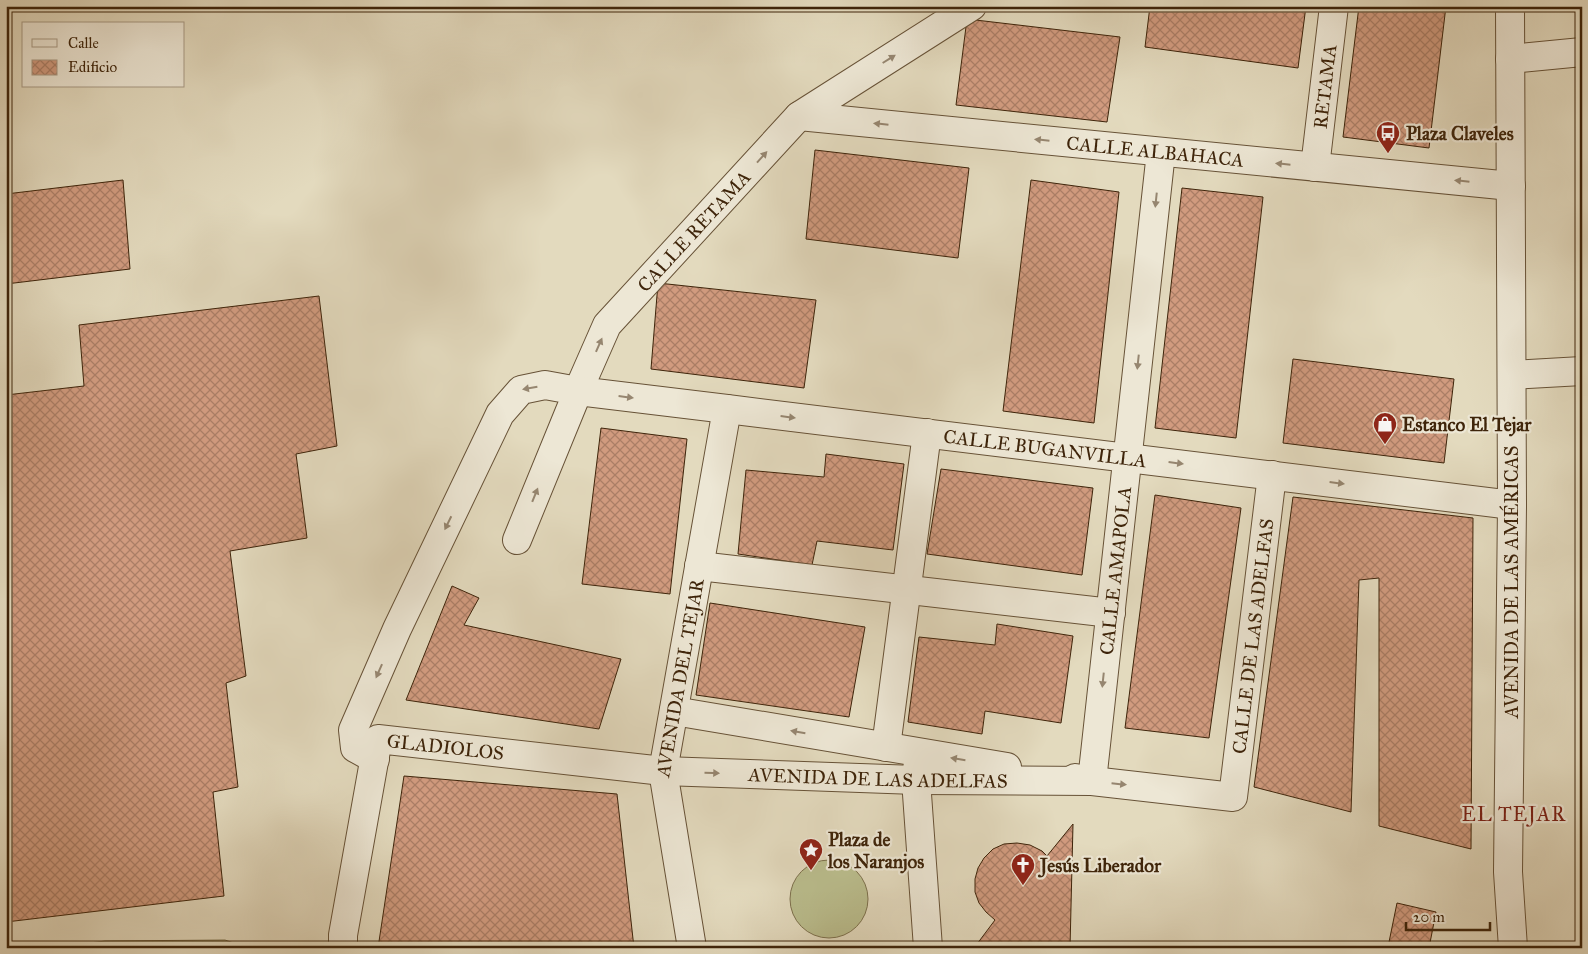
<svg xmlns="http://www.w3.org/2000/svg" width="1588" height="954" viewBox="0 0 1588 954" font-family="'IM FELL Great Primer',serif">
	<defs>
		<pattern id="grass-dots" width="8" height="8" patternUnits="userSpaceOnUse" patternTransform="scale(1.25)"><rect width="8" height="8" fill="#babd8d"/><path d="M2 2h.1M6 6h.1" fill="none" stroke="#a1a278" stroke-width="1.8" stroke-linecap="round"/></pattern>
		<pattern id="building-cross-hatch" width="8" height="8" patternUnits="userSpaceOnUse" patternTransform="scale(1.25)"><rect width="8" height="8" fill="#d19b7f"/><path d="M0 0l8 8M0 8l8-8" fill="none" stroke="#ab7e66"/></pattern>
	</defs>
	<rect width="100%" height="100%" fill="#e3dabe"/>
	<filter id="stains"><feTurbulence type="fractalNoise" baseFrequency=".004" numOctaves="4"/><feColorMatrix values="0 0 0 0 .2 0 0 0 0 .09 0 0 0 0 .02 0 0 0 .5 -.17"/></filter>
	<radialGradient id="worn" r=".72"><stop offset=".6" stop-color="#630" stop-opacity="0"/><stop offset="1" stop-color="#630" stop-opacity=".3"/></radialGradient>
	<!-- grass -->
	<path fill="url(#grass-dots)" stroke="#7c704c" d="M225 940 248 948H51L105 941Z"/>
	<!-- park -->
	<path fill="#babd8d" stroke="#7c704c" d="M790 899a39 39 0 1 1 78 0a39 39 0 1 1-78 0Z"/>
	<!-- building -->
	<path fill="url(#building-cross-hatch)" stroke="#3e240a" d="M1150 6H1306L1298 68 1145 47Z
		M1359 6H1446L1429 148 1343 137Z
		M967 19 1120 37 1107 122 956 105Z
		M815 150 969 168 958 258 806 239Z
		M123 180 130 269 6 284V194Z
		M1031 180 1119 192 1094 423 1003 411Z
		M1182 188 1263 197 1236 438 1155 428Z
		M658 283 816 300 804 388 651 369Z
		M319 296 337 446 296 454 307 538 230 551 246 676 226 683 238 787 213 792 224 896 6 922V395L84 386 79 325Z
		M1293 359 1454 379 1444 463 1283 443Z
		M601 428 687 439 670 594 582 584Z
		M826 454 904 464 893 550 817 541 812 565 738 554 746 470 824 477Z
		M941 469 1093 488 1082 575 927 554Z
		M1155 495 1241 508 1209 738 1125 728Z
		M1293 497 1473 518 1471 849 1379 826V578L1359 580 1351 812 1254 787Z
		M452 586 479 598 464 625 621 659 599 729 406 700Z
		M710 603 865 627 849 717 696 695Z
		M997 624 1073 636 1061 723 985 711 982 734 908 722 919 637 995 645Z
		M404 776 617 794 634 948H378Z
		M1073 824 1070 948H974L995 920 986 912 979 903 975 892V879L978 868 984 858 993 849 1004 844 1017 843 1030 845 1042 851 1047 856Z
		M1397 903 1436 912 1429 948 1388 947Z"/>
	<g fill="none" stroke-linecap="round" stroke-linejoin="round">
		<!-- street casing -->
		<g stroke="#675237" stroke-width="30">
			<g id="street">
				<path d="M1510 6 1512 505 1508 872 1513 948"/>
				<path d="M1510 59 1582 52"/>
				<path id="s1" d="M799 116 1511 186"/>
				<path id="s2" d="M1315 167 1334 6"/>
				<path d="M1512 375 1582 371"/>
				<path id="s3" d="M517 540 578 391 607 325 799 116 972 6"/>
				<path d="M699 566 1111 613"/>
				<path d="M674 711 1007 767"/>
				<path d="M886 747 927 433"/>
				<path id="s4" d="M375 759 355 748 353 730 397 629 500 414 521 390 545 385 578 391 727 409 1512 505"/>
				<path d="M918 762 916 780 928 948"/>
				<path id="s5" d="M1075 778 1092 781 1161 152"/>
				<path id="s6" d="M343 948V935L378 739 663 771 916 780 1092 781 1233 797 1272 475"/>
				<path id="s7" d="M692 948 663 771 727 409"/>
			</g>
		</g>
		<!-- street -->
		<use href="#street" stroke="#ede7d5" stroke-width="28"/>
	</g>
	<!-- one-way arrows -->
	<defs><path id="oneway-solid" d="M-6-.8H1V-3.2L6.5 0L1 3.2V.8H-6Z" transform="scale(1.25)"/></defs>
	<g fill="#968670">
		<use href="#oneway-solid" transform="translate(889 59) rotate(-32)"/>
		<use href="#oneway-solid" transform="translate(881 124) rotate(-174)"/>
		<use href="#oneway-solid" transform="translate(1042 140) rotate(-174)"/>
		<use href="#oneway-solid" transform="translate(762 157) rotate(-48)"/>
		<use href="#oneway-solid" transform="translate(1283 164) rotate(-174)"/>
		<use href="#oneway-solid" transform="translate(1462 181) rotate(-174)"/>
		<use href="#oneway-solid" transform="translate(1156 200) rotate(96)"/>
		<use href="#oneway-solid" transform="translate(599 345) rotate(-66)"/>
		<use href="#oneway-solid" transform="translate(1138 362) rotate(96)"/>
		<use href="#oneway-solid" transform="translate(530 388) rotate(170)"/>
		<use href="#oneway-solid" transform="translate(626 397) rotate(7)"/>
		<use href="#oneway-solid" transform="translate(788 417) rotate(7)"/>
		<use href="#oneway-solid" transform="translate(1176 463) rotate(7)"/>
		<use href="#oneway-solid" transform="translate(1337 483) rotate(7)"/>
		<use href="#oneway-solid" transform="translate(535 495) rotate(-68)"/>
		<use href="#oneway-solid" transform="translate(448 523) rotate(116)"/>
		<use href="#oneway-solid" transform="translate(379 671) rotate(114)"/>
		<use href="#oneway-solid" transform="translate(1103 680) rotate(96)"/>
		<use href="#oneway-solid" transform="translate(798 732) rotate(-170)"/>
		<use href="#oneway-solid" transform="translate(958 759) rotate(-171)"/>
		<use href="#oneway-solid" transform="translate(712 773) rotate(2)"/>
		<use href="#oneway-solid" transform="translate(1119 784) rotate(6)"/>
	</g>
	<!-- icons -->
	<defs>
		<g id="bus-pin" transform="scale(1.25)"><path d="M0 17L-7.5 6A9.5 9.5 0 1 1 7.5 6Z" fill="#8f2418" stroke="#ede7d5"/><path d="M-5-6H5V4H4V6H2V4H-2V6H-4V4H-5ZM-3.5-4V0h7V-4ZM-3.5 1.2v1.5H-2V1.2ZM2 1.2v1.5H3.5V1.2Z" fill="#fff"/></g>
		<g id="shop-pin" transform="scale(1.25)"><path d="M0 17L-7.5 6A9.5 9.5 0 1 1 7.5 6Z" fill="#8f2418" stroke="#ede7d5"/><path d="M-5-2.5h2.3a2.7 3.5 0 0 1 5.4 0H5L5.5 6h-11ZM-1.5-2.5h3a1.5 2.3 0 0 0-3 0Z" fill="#fff"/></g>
		<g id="sight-pin" transform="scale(1.25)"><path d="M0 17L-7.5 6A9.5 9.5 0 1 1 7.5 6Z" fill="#8f2418" stroke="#ede7d5"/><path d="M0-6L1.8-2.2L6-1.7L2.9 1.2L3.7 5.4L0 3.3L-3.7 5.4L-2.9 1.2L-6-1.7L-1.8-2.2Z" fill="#fff"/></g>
		<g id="church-pin" transform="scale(1.25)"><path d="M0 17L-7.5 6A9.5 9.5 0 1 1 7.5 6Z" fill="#8f2418" stroke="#ede7d5"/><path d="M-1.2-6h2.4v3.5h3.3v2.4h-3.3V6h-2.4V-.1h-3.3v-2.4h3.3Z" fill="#fff"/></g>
	</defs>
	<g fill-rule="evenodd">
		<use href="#bus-pin" x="1388" y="133"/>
		<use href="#shop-pin" x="1385" y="424"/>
		<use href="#sight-pin" x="811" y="850"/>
		<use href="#church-pin" x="1023" y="865"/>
	</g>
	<g text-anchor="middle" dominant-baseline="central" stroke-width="4.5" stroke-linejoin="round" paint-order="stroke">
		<!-- street labels -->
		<g font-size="19" fill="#3e240a" stroke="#ede7d5">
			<text stroke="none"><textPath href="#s2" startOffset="81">RETAMA</textPath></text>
			<text stroke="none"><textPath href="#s1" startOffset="358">CALLE ALBAHACA</textPath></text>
			<text stroke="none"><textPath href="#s3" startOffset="361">CALLE RETAMA</textPath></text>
			<text stroke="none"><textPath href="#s4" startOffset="950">CALLE BUGANVILLA</textPath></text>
			<text stroke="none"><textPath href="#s5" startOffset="229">CALLE AMAPOLA</textPath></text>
			<text transform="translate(1511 582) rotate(-90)">AVENIDA DE LAS AMÉRICAS</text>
			<text stroke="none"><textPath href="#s6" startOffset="1232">CALLE DE LAS ADELFAS</textPath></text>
			<text stroke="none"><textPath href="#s7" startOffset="274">AVENIDA DEL TEJAR</textPath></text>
			<text stroke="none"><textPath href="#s6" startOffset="280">GLADIOLOS</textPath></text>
			<text stroke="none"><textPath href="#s6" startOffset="714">AVENIDA DE LAS ADELFAS</textPath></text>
		</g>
		<!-- poi labels -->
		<g font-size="19" font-weight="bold" fill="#3e240a" stroke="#ede7d5" text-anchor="start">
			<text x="1406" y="133">Plaza Claveles</text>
			<text x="1402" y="424">Estanco El Tejar</text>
			<text x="828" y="839">Plaza de<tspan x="828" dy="22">los Naranjos</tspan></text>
			<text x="1040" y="865">Jesús Liberador</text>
		</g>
		<!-- neighbourhood labels -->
		<g font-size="20" letter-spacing="1" fill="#7a1f14" stroke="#ede7d5">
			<text x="1514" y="814">EL TEJAR</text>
		</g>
	</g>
	<!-- margin -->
	<rect width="1588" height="954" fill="none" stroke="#e3dabe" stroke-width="25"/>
	<rect x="8" y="8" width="1573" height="939" fill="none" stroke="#3e240a" stroke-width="2.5"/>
	<rect x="12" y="12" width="1563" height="929" fill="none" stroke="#3e240a"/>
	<!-- legend -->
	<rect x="22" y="22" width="162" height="65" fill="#ede7d5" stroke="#a79984"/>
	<rect x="32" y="39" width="25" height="8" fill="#ede7d5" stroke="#a79984"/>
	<text x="68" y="48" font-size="15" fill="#3e240a">Calle</text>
	<rect x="32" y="60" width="25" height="15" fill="url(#building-cross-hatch)" stroke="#a79984"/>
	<text x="68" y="72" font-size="15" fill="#3e240a">Edificio</text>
	<!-- scale -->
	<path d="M1406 922v8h84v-8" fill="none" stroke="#3e240a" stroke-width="2.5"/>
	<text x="1413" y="922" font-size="15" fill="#3e240a" stroke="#ede7d5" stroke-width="4" paint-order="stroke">20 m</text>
	<rect width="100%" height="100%" filter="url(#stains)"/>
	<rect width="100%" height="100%" fill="url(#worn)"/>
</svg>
